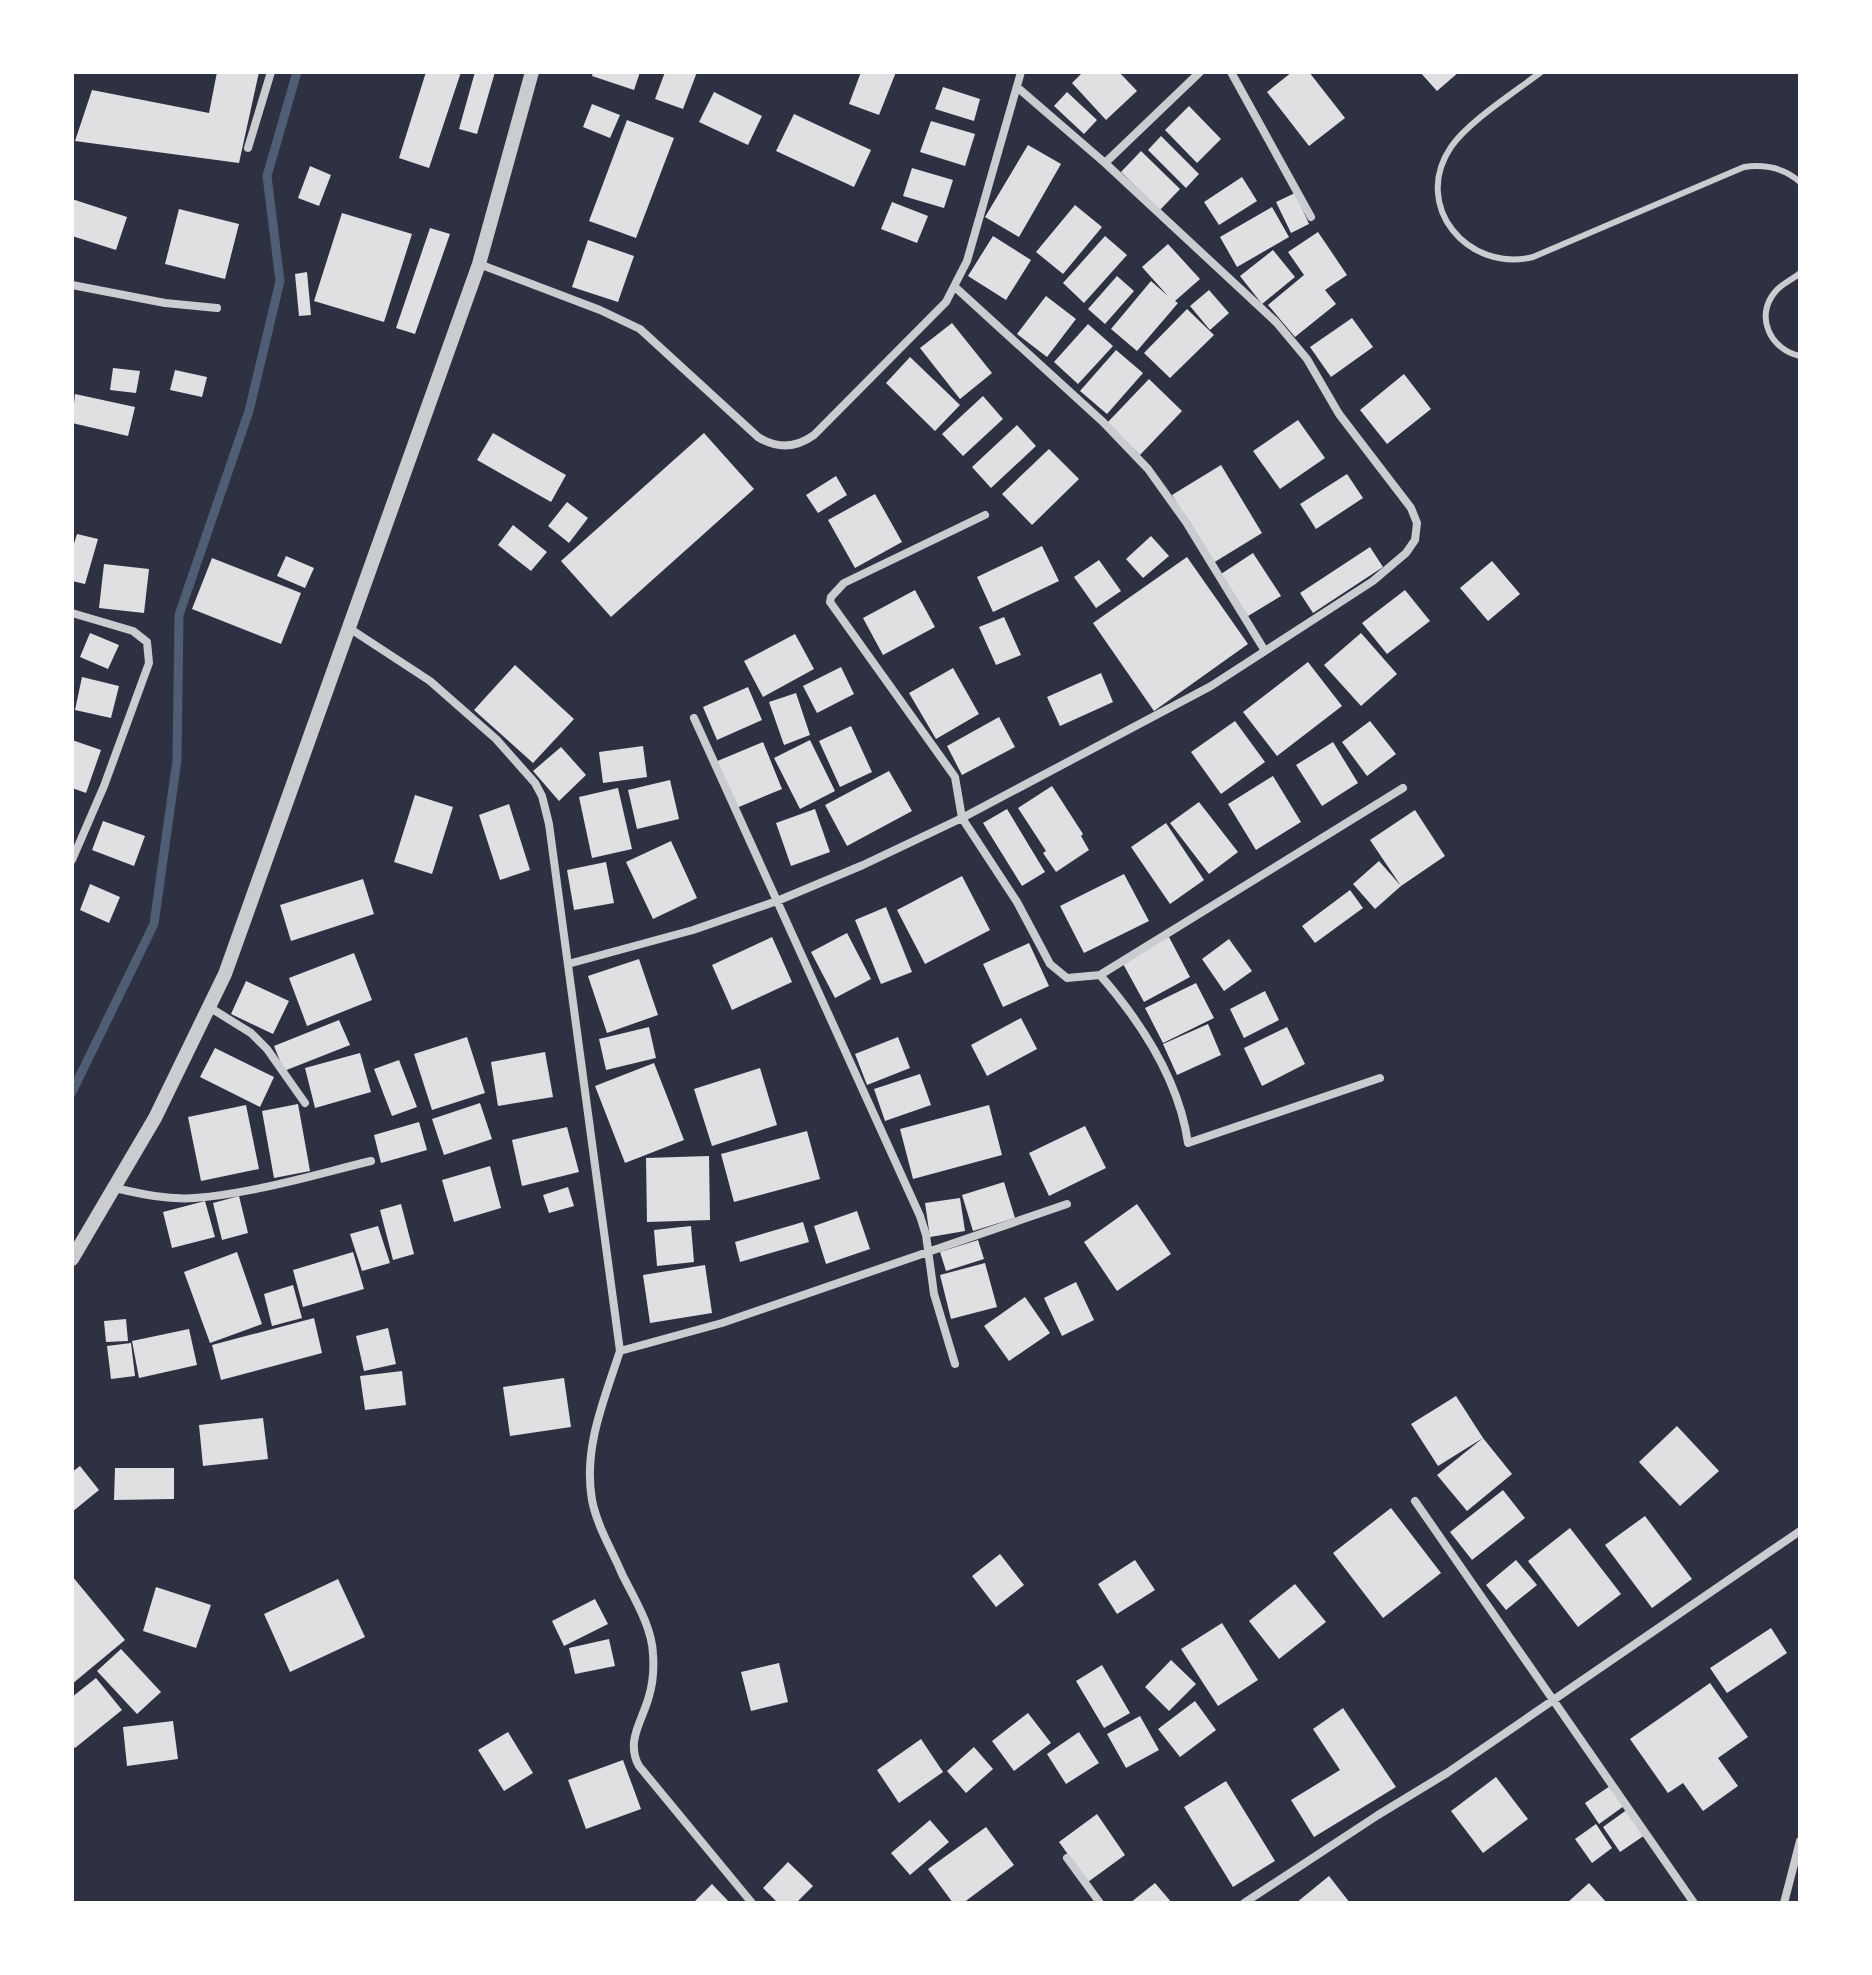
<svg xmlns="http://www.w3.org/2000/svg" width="1872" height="1975" viewBox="0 0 1872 1975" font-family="Rubik,sans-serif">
	<rect width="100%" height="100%" fill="#2d3142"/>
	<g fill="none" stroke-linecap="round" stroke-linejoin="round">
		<!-- stream -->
		<path stroke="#4f5d75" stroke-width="9" d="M72 1092 154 924 177 760 179 615 249 411 280 281 267 176 297 72"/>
	</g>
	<!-- building -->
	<path fill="#e0e0e3" d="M217 72H259L239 163 75 141 92 90 209 113Z
		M426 72H461L429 168 399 158Z
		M475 72H495L477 134 459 129Z
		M593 72H640L634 90 592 76Z
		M665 72H697L683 109 655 99Z
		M861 72H896L879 115 849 104Z
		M1083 72H1119L1137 91 1106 120 1072 83Z
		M1292 72H1309L1345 118 1309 146 1267 92Z
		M1420 72H1459L1437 91Z
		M943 87 980 99 974 121 935 109Z
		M714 92 762 116 748 145 699 122Z
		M1067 92 1097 120 1084 134 1054 106Z
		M592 104 620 115 610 138 583 127Z
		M1189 106 1221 139 1197 163 1165 130Z
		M794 114 871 150 854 187 776 151Z
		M627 120 674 138 636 238 589 221Z
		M931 121 975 134 965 166 920 152Z
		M1161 136 1199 174 1186 188 1148 150Z
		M1028 145 1061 164 1019 237 985 217Z
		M1141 151 1180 189 1160 210 1121 172Z
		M310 166 331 175 319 206 298 198Z
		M912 168 953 180 944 208 903 196Z
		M1242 177 1257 201 1219 225 1204 202Z
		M1295 193 1309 224 1291 233 1276 202Z
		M72 199 127 217 116 250 72 236Z
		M892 202 928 216 917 243 881 229Z
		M1075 205 1102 227 1063 274 1036 252Z
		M1272 207 1289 237 1237 267 1220 237Z
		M179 209 239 224 225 279 165 264Z
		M342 213 412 234 384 322 314 301Z
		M430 228 450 234 415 334 396 328Z
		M1318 232 1347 275 1325 290 1336 304 1295 337 1268 305 1304 275 1288 252Z
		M993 236 1031 260 1006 300 968 276Z
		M1105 236 1127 255 1084 303 1063 283Z
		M588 240 634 256 618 302 572 287Z
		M1168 244 1200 279 1175 301 1178 303 1137 351 1111 329 1151 281 1168 296 1142 267Z
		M1273 250 1295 277 1262 304 1240 276Z
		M307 272 311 315 299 316 295 274Z
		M1117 276 1134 291 1105 324 1088 309Z
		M1209 290 1229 313 1210 330 1190 306Z
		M1046 296 1076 319 1047 357 1017 334Z
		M1187 309 1214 335 1170 378 1144 353Z
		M1352 318 1373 347 1331 377 1310 347Z
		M952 323 992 373 960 399 920 348Z
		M1088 324 1113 346 1078 384 1054 362Z
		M1116 350 1143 373 1107 414 1080 391Z
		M910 357 960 405 935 431 886 383Z
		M113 368 140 371 136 393 110 390Z
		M175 370 207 377 202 397 170 390Z
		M1404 374 1431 409 1387 444 1360 410Z
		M1149 379 1182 411 1140 455 1107 423Z
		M75 394 135 407 128 436 72 423Z
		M983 396 1003 419 963 456 942 434Z
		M1298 420 1325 458 1280 489 1253 451Z
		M1017 425 1036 446 991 488 972 467Z
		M493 433 566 475 551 502 477 460Z
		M704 433 754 489 611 617 561 561Z
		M1049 449 1079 479 1032 525 1002 494Z
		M1221 465 1262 533 1213 563 1172 495Z
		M1347 474 1363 498 1316 529 1300 504Z
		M836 476 847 495 818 513 806 495Z
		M875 494 902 542 855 568 828 520Z
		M567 502 588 518 569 543 548 526Z
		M513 525 547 552 531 571 498 545Z
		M77 534 98 539 85 584 72 581V550Z
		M1151 536 1169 556 1143 578 1126 559Z
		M1042 546 1059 581 993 612 977 577Z
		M1370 547 1383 567 1313 613 1300 593Z
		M1253 553 1281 596 1248 616 1221 574Z
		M286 556 314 568 305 588 277 576Z
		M1187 557 1248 644 1154 711 1093 623Z
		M212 558 301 593 281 644 192 609Z
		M1099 560 1121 591 1096 608 1074 577Z
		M1492 561 1520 594 1488 621 1460 588Z
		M104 564 149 569 144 613 99 608Z
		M915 590 935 627 883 655 863 618Z
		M1405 590 1430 621 1387 654 1362 623Z
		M1004 617 1021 655 996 665 979 627Z
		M90 633 119 645 108 669 80 657Z
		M1361 633 1397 674 1361 706 1324 665Z
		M795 634 814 669 763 697 744 661Z
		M1308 662 1342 706 1277 756 1243 712Z
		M515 665 574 719 533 763 474 710Z
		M841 667 854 694 817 713 803 686Z
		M953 668 979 714 936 739 909 693Z
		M1101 673 1113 702 1060 726 1047 697Z
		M82 677 119 686 111 718 75 710Z
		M748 687 762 720 717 740 703 707Z
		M796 693 810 735 784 745 769 702Z
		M999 717 1015 747 962 775 947 746Z
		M1235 721 1265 762 1221 794 1191 752Z
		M1370 721 1396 754 1367 776 1342 742Z
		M851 726 872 772 840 787 819 741Z
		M72 740 101 750 86 793 72 788Z
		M810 740 835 791 800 809 774 758Z
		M763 742 782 789 734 809 715 762Z
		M1333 742 1358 783 1322 806 1296 765Z
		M643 746 647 777 603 783 599 752Z
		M561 747 586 775 559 801 533 771Z
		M889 771 912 811 847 846 825 805Z
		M1273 776 1301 822 1256 850 1228 804Z
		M670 780 679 819 637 829 628 790Z
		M1052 786 1083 834 1081 836 1089 850 1056 872 1043 853 1046 851 1018 808Z
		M618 788 632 849 592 858 579 797Z
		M415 795 453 807 432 874 394 862Z
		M1199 802 1238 852 1209 874 1170 823Z
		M509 804 530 870 500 880 479 815Z
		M815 809 830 852 791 866 776 823Z
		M1007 809 1045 872 1022 886 983 823Z
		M1415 810 1445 856 1401 886 1375 909 1353 884 1379 861 1401 886 1370 840Z
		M103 821 145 836 134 866 92 850Z
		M1166 823 1204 880 1170 904 1131 847Z
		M671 841 697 898 653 919 626 862Z
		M606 862 614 903 574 910 567 870Z
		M1124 874 1149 921 1084 953 1060 906Z
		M962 876 990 930 925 964 897 910Z
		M363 879 374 914 291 941 280 905Z
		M90 884 120 897 109 923 80 910Z
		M1350 890 1363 908 1315 943 1302 926Z
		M886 907 912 972 881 984 855 920Z
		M847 933 871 979 835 998 811 952Z
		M772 937 792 982 732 1010 712 965Z
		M1169 937 1190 977 1144 1002 1122 962Z
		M1229 939 1252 971 1224 991 1202 959Z
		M1029 943 1049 986 1003 1007 983 964Z
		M354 953 372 1000 307 1026 289 978Z
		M639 959 658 1015 607 1033 588 976Z
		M246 981 289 1001 273 1034 231 1014Z
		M1196 983 1214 1018 1163 1043 1145 1008Z
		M1265 991 1279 1020 1244 1038 1230 1009Z
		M1021 1018 1037 1049 987 1076 971 1045Z
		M339 1020 350 1045 284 1071 274 1046Z
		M1208 1024 1221 1055 1177 1075 1163 1044Z
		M649 1027 656 1058 606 1070 599 1039Z
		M1287 1027 1305 1064 1262 1086 1244 1048Z
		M467 1037 485 1093 432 1110 414 1054Z
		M898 1037 910 1068 867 1085 855 1054Z
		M215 1048 274 1077 260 1107 200 1077Z
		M545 1052 553 1097 498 1106 491 1062Z
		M360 1053 371 1092 315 1108 305 1068Z
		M399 1060 417 1107 392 1116 374 1069Z
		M654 1063 684 1140 625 1163 595 1086Z
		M760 1068 777 1125 712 1146 694 1089Z
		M920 1074 931 1105 885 1121 874 1089Z
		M480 1103 492 1139 444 1155 432 1119Z
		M298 1104 310 1171 274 1178 262 1111Z
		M246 1105 259 1169 201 1181 188 1117Z
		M989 1105 1002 1155 913 1179 900 1129Z
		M419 1122 427 1150 381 1163 374 1135Z
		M1085 1126 1106 1168 1049 1196 1029 1153Z
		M567 1127 579 1172 522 1186 512 1140Z
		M807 1131 820 1179 734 1202 721 1154Z
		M709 1156 710 1220 647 1222 646 1158Z
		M490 1166 501 1208 454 1222 442 1180Z
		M1004 1182 1015 1218 973 1231 962 1195Z
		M568 1187 574 1206 549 1213 543 1195Z
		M239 1196 248 1233 222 1240 213 1203Z
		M960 1198 965 1231 930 1237 925 1203Z
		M205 1201 215 1237 172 1248 163 1212Z
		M401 1204 414 1254 393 1260 380 1210Z
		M1137 1204 1171 1254 1117 1291 1084 1242Z
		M857 1211 870 1249 826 1264 814 1226Z
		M803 1222 809 1242 740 1262 735 1242Z
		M378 1226 390 1263 362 1271 350 1234Z
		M691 1226 694 1262 657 1266 654 1230Z
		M978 1240 984 1259 946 1271 940 1252Z
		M237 1252 262 1324 210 1343 184 1272Z
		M353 1252 364 1289 303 1307 293 1270Z
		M985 1263 997 1307 951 1319 940 1275Z
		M705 1265 712 1313 650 1323 643 1275Z
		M1076 1282 1094 1320 1062 1336 1044 1298Z
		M293 1285 302 1318 272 1326 264 1294Z
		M1025 1297 1050 1333 1009 1361 984 1326Z
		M314 1318 322 1353 221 1380 212 1345Z
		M126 1319 128 1341 106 1342 104 1321Z
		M388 1328 396 1364 364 1371 356 1336Z
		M189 1329 197 1365 139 1378 132 1341Z
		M131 1343 135 1376 111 1379 107 1346Z
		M402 1371 406 1405 365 1410 360 1376Z
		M564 1378 571 1427 510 1436 503 1387Z
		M1456 1396 1483 1438 1438 1466 1411 1424Z
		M263 1418 268 1459 203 1466 199 1425Z
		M1677 1426 1719 1471 1680 1506 1639 1462Z
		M1483 1438 1512 1474 1467 1511 1437 1475Z
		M80 1466 99 1490 72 1512V1472Z
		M115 1468H174V1499L114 1500Z
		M1503 1490 1525 1518 1472 1560 1450 1532Z
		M1391 1508 1441 1573 1383 1618 1333 1553Z
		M1645 1516 1692 1579 1652 1608 1605 1545Z
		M1570 1528 1621 1594 1578 1627 1528 1561Z
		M1000 1554 1024 1585 996 1607 972 1576Z
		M1135 1560 1155 1590 1117 1614 1098 1584Z
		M1516 1560 1537 1585 1506 1610 1486 1585Z
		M72 1576 125 1640 72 1684Z
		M338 1579 365 1637 290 1672 264 1614Z
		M1295 1584 1326 1622 1279 1659 1249 1621Z
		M156 1587 211 1605 196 1648 143 1631Z
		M595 1599 608 1624 564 1646 552 1621Z
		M1222 1623 1258 1680 1218 1706 1181 1649Z
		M1771 1628 1787 1653 1727 1693 1710 1668Z
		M609 1639 615 1666 575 1674 569 1648Z
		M121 1649 161 1692 137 1714 97 1671Z
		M1171 1660 1196 1684 1169 1711 1145 1687Z
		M779 1663 788 1702 751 1711 741 1672Z
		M1102 1665 1130 1713 1104 1728 1076 1681Z
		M96 1678 122 1710 75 1748 72 1745V1697Z
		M1710 1683 1748 1737 1718 1758 1738 1786 1703 1811 1683 1783 1668 1793 1630 1739Z
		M1195 1701 1216 1730 1180 1757 1158 1729Z
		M1343 1708 1396 1787 1314 1837 1291 1800 1340 1770 1313 1729Z
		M1028 1713 1051 1743 1014 1771 992 1741Z
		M1140 1716 1159 1750 1126 1768 1107 1734Z
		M173 1721 178 1759 127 1766 123 1727Z
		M508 1732 533 1773 504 1791 478 1750Z
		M1079 1732 1099 1763 1066 1784 1047 1754Z
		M921 1739 943 1772 899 1803 877 1770Z
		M974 1747 993 1769 966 1793 947 1771Z
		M623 1760 641 1809 586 1829 568 1780Z
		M1496 1777 1528 1819 1483 1853 1451 1811Z
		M1226 1781 1275 1861 1233 1887 1184 1807Z
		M1610 1786 1624 1806 1599 1824 1585 1803Z
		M1628 1809 1645 1835 1620 1852 1603 1827Z
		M1097 1814 1125 1855 1088 1882 1059 1842Z
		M930 1820 949 1842 910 1875 891 1853Z
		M1596 1824 1612 1848 1592 1863 1575 1839Z
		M986 1827 1014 1865 963 1903H953L928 1869Z
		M788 1862 813 1886 796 1903H778L763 1888Z
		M1329 1876 1350 1903H1296Z
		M1155 1883 1172 1903H1130Z
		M1589 1883 1607 1903H1567Z
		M712 1884 730 1903H693Z"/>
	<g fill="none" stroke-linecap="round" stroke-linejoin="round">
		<!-- service -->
		<path stroke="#caccd0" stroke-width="6" d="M1541 72C1515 92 1469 121 1451 147 1411 206 1468 273 1533 257L1744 167C1765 164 1784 168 1800 182
			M1800 273C1792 280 1781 284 1775 292 1754 317 1771 350 1800 356"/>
		<!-- minor -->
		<path stroke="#caccd0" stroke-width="8" d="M1231 72 1311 217
			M248 148 271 72
			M1105 163 1200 72
			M479 264 600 310 640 329 758 437C777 449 796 448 814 435L946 302 967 261 1021 72
			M72 285 165 303 217 308
			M955 287 1103 422 1148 469 1186 522 1265 651
			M985 515 844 583 831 597 830 602 955 777 962 818 1017 902 1050 964 1067 978 1100 975C1141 1022 1179 1080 1188 1143L1380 1078
			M72 613 133 631 147 642 149 663 104 786 72 860
			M349 628 430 681 496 739 535 783 542 796 549 824 620 1351C604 1400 583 1448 592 1500 597 1526 612 1550 622 1574 634 1598 652 1627 653 1654 654 1668 653 1683 649 1696 643 1720 625 1741 639 1766L752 1903
			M694 718 920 1216 926 1235 934 1294 955 1364
			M568 964 693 930 777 901 863 865 962 818 1211 686 1373 581 1406 553 1415 540 1417 523 1411 508 1339 414 1307 359 1276 322 1105 163 1017 87
			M1100 975 1403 788
			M209 1007 251 1033 267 1049 305 1103
			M115 1188C141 1194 168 1200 195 1198 255 1193 313 1175 371 1161
			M620 1351 722 1323 1067 1204
			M1415 1501 1694 1903
			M1067 1858 1100 1903
			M1244 1903 1378 1815 1447 1773 1800 1531
			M1784 1903 1800 1841"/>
		<!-- tertiary -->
		<path stroke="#caccd0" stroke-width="14" d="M72 1259 155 1118 225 974 479 264 532 72"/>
	</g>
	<!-- border -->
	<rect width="1872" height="1975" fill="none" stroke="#ffffff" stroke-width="148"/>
</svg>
